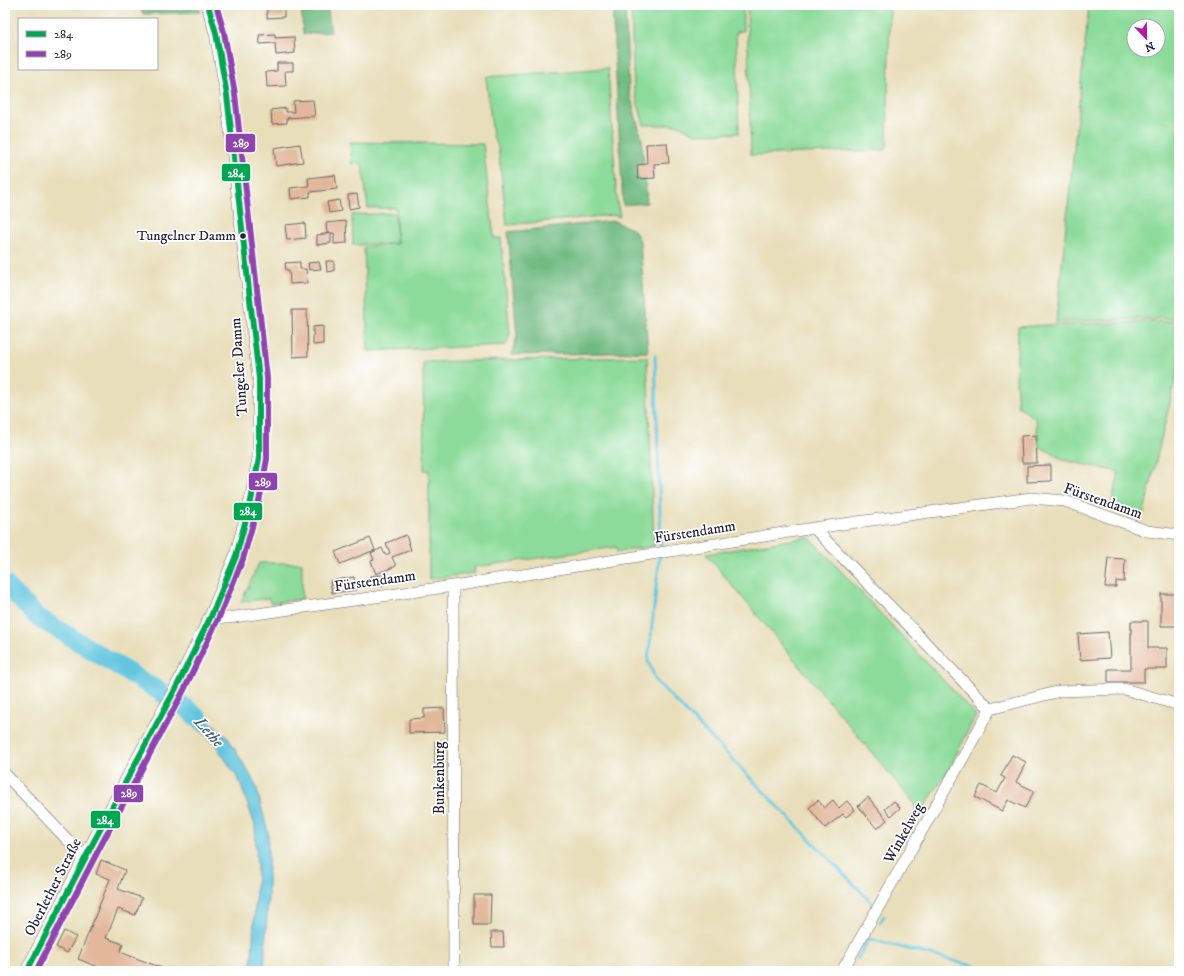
<svg xmlns="http://www.w3.org/2000/svg" width="1184" height="976" viewBox="0 0 1184 976" font-family="'IM FELL DW Pica',serif">
	<rect width="100%" height="100%" fill="#fff"/>
	<filter id="ink" filterUnits="userSpaceOnUse"><feTurbulence type="fractalNoise" baseFrequency=".025" numOctaves="2"/><feDisplacementMap in="SourceGraphic" scale="8" xChannelSelector="R" yChannelSelector="G"/><feConvolveMatrix kernelMatrix="1 2 1 2 8 2 1 2 1" color-interpolation-filters="sRGB"/></filter>
	<filter id="wash" filterUnits="userSpaceOnUse"><feTurbulence type="fractalNoise" baseFrequency=".012" numOctaves="4" result="noise"/><feDisplacementMap in="SourceGraphic" scale="16" xChannelSelector="R" yChannelSelector="G"/><feGaussianBlur stdDeviation="0.9" result="paint"/><feColorMatrix in="noise" values="0 0 0 0 0 0 0 0 0 0 0 0 0 0 0 0 0 1.4 0 .05"/><feComposite in="paint" operator="in"/></filter>
	<g filter="url(#wash)">
		<rect width="100%" height="100%" fill="#e8deba"/>
		<!-- green -->
		<path fill="#8cdb9a" stroke="#577e6a" fill-rule="evenodd" d="M631 5H743V31L736 32 739 133 695 134 679 125H644L634 90Z
			M747 5H890L887 145 885 150 751 155Z
			M1089 5H1179V318L1056 322ZM1134 26H1158V50H1134Z
			M608 68 617 202 620 217 613 215 507 225 498 146 493 137 486 77Z
			M350 142 483 144 494 238H501L510 334 506 345 368 351 364 247 397 244 396 208H368L362 163 352 164Z
			M395 213 396 243 353 245 352 215Z
			M1179 321V364L1143 516 1111 505 1119 472 1063 460 1049 451 1039 447 1036 419 1018 406 1016 382 1018 327 1046 325Z
			M647 357 654 546 617 552 616 547 474 567 475 573 429 579V470H424L423 362Z
			M809 537 976 715 949 769 917 818 914 803 706 554Z
			M259 563H302V599L270 603 269 598 241 602Z"/>
		<!-- forest -->
		<path fill="#71bb82" stroke="#4a6e5e" d="M139 5H199L200 12 143 14Z
			M301 5H327L331 32 303 34Z
			M612 5H625L629 91 642 140 647 203 623 205Z
			M614 221 634 230 640 241 648 352 511 355 517 336 508 232Z"/>
		<!-- water -->
		<path fill="#62c6df" stroke="#42748d" d="M184 697 228 738 255 783 268 832V895L264 971H251L257 871 255 825 239 780 215 744 178 710Z"/>
		<g fill="none" stroke-linecap="round" stroke-linejoin="round">
			<!-- stream -->
			<path stroke="#62c6df" stroke-width="3" d="M655 356 661 544 648 661 656 681 872 903
				M880 922 884 916
				M857 959 869 939 993 971"/>
			<!-- river -->
			<path stroke="#62c6df" stroke-width="19" d="M5 584 36 616 185 707 200 720"/>
		</g>
		<g id="blocks">
			<!-- building -->
			<path fill="#e2b79a" d="M267 5H284V17L267 18Z
				M275 34V38L294 37 295 53 276 55 275 43 260 44 259 35Z
				M277 63H293V71H285L286 86 267 87 266 72 277 71Z
				M313 100 315 116 287 118V123L272 124 271 110 286 108V112H294L293 101Z
				M667 143 669 163 654 164 655 178 638 179 637 165 647 164 646 144Z
				M300 144 303 162 276 166 274 148Z
				M335 175 337 189 310 192V197L291 199 290 188 309 186 308 178Z
				M357 194 359 207 349 209 348 195Z
				M339 200 341 211 329 213 327 202Z
				M346 221 347 243 334 244V233H327L326 223Z
				M305 223 306 238 287 240 285 225Z
				M331 233V243L317 245V235Z
				M326 261H334V271L327 272Z
				M300 262V269H306L307 283 290 284 289 270H286L285 263Z
				M319 262 321 269 309 270 308 263Z
				M292 310H307L308 356 293 357Z
				M323 326V344L313 345V327Z
				M1036 435 1037 463H1022L1021 436Z
				M1051 465V481L1027 482V466Z
				M406 535 411 550 392 557 396 566 376 574 371 561 374 560 371 553 382 548 385 555 390 553 386 543Z
				M370 538 375 550 340 564 335 552Z
				M1108 558 1125 559 1124 582 1116 581V587H1105Z
				M383 575V585L370 586V576Z
				M354 577 356 590 332 593 330 581Z
				M1161 594H1179V626H1161Z
				M1131 621H1148V648H1167V669H1144V682H1108V669H1131Z
				M1108 632 1110 658 1080 660 1078 634Z
				M444 708 445 732 409 733V719L424 718V709Z
				M435 741H444L443 764H435Z
				M1012 755 1026 762 1016 782 1034 791 1025 808 1008 800 1002 811 975 797 981 785 997 793 1005 778 1001 776Z
				M868 797 887 820 877 829 858 806Z
				M818 800 824 808 833 800 839 808 847 801 855 810 846 817 843 814 825 828 809 808Z
				M894 801 900 808 891 816 885 809Z
				M101 860 125 870 118 889 142 898 135 915 118 909 106 938 123 944 120 952 170 971H108L78 959 110 879 96 874Z
				M474 895H491L490 925H474Z
				M64 931 76 937 67 953 56 947Z
				M491 932H503L504 947H492Z"/>
		</g>
	</g>
	<g filter="url(#ink)">
		<use href="#blocks" fill-opacity="0" stroke="#676467" stroke-width="1"/>
		<g fill="none" stroke-linecap="round" stroke-linejoin="round">
			<!-- minor casing -->
			<g stroke="#676467" stroke-width="12">
				<path id="minor" d="M814 528 990 709 1060 691 1124 689 1179 705
					M453 586 454 971
					M212 614 221 618H228L453 586 814 528 1031 498 1065 501 1147 531 1179 535
					M5 774 80 853 86 858
					M842 971 959 765 990 709"/>
			</g>
			<!-- tertiary casing -->
			<g stroke="#676467" stroke-width="14">
				<path id="tertiary" d="M27 971 93 843 177 686 212 614 236 556 251 501 259 458V379L227 95 216 33 208 5"/>
			</g>
			<!-- minor -->
			<use href="#minor" stroke="#fff" stroke-width="11"/>
			<!-- tertiary -->
			<use href="#tertiary" stroke="#fff" stroke-width="13"/>
			<!-- bus-1 casing -->
			<g stroke="#fff" stroke-width="9">
				<path id="bus-1" d="M27 971 93 843 177 686 212 614 236 556 251 501 259 458V379L227 95 216 33 208 5"/>
			</g>
			<!-- bus-2 casing -->
			<g stroke="#fff" stroke-width="9">
				<path id="bus-2" d="M36 971 100 847 184 690 219 617 243 559 259 502 267 459V378L235 94 224 32 216 5"/>
			</g>
			<!-- bus-1 -->
			<use href="#bus-1" stroke="#00a651" stroke-width="6"/>
			<!-- bus-2 -->
			<use href="#bus-2" stroke="#8e44ad" stroke-width="6"/>
		</g>
	</g>
	<!-- markers -->
	<circle fill="#22223b" stroke="#fff" stroke-width="1.5" cx="243" cy="236" r="3.5"/>
	<g text-anchor="middle" dominant-baseline="central" stroke-width="3.5" stroke-linejoin="round" paint-order="stroke">
		<!-- bus labels -->
		<g font-size="14" fill="#22223b" stroke="#fff" text-anchor="end">
			<text x="236" y="236">Tungelner Damm</text>
		</g>
		<!-- street labels -->
		<g font-size="15" fill="#22223b" stroke="#fff">
			<text transform="translate(239 367) rotate(-94)">Tungeler Damm</text>
			<text transform="translate(1103 501) rotate(19)">Fürstendamm</text>
			<text transform="translate(695 532) rotate(-9)">Fürstendamm</text>
			<text transform="translate(375 581) rotate(-8)">Fürstendamm</text>
			<text transform="translate(439 778) rotate(-90)">Bunkenburg</text>
			<text transform="translate(904 833) rotate(-61)">Winkelweg</text>
			<text transform="translate(53 887) rotate(-63)">Oberlether Straße</text>
		</g>
		<!-- water labels -->
		<g font-size="16" font-style="italic" fill="#385b74" stroke="#fff">
			<text transform="translate(209 732) rotate(48)">Lethe</text>
		</g>
	</g>
	<g stroke="#fff" stroke-width="1.5">
		<rect x="225" y="133" width="31" height="20" rx="4" fill="#8e44ad"/>
		<rect x="221" y="163" width="30" height="19" rx="4" fill="#00a651"/>
		<rect x="248" y="472" width="30" height="19" rx="4" fill="#8e44ad"/>
		<rect x="233" y="502" width="30" height="19" rx="4" fill="#00a651"/>
		<rect x="113" y="784" width="31" height="19" rx="4" fill="#8e44ad"/>
		<rect x="90" y="810" width="31" height="19" rx="4" fill="#00a651"/>
	</g>
	<g font-size="11" text-anchor="middle" font-weight="bold" fill="#fff">
		<text x="241" y="147">289</text>
		<text x="236" y="177">284</text>
		<text x="263" y="486">289</text>
		<text x="248" y="515">284</text>
		<text x="129" y="797">289</text>
		<text x="105" y="824">284</text>
	</g>
	<!-- margin -->
	<rect width="1184" height="976" fill="none" stroke="#fff" stroke-width="20"/>
	<!-- legend -->
	<rect x="18" y="18" width="140" height="52" fill="#ffffff" stroke="#a7a7b1"/>
	<rect x="26" y="31" width="20" height="6" fill="#00a651" stroke="#a7a7b1"/>
	<text x="54" y="38" font-size="12" fill="#22223b">284</text>
	<rect x="26" y="51" width="20" height="6" fill="#8e44ad" stroke="#a7a7b1"/>
	<text x="54" y="58" font-size="12" fill="#22223b">289</text>
	<!-- north arrow -->
	<g transform="translate(1146 38) rotate(158)"><circle r="19" fill="#ffffff" stroke="#a7a7b1"/>
	<path d="M0-3L7 15L0 10L-7 15Z" fill="#b5179e"/>
	<text y="-6" font-size="11" font-weight="bold" text-anchor="middle" fill="#22223b">N</text>
	</g>
</svg>
